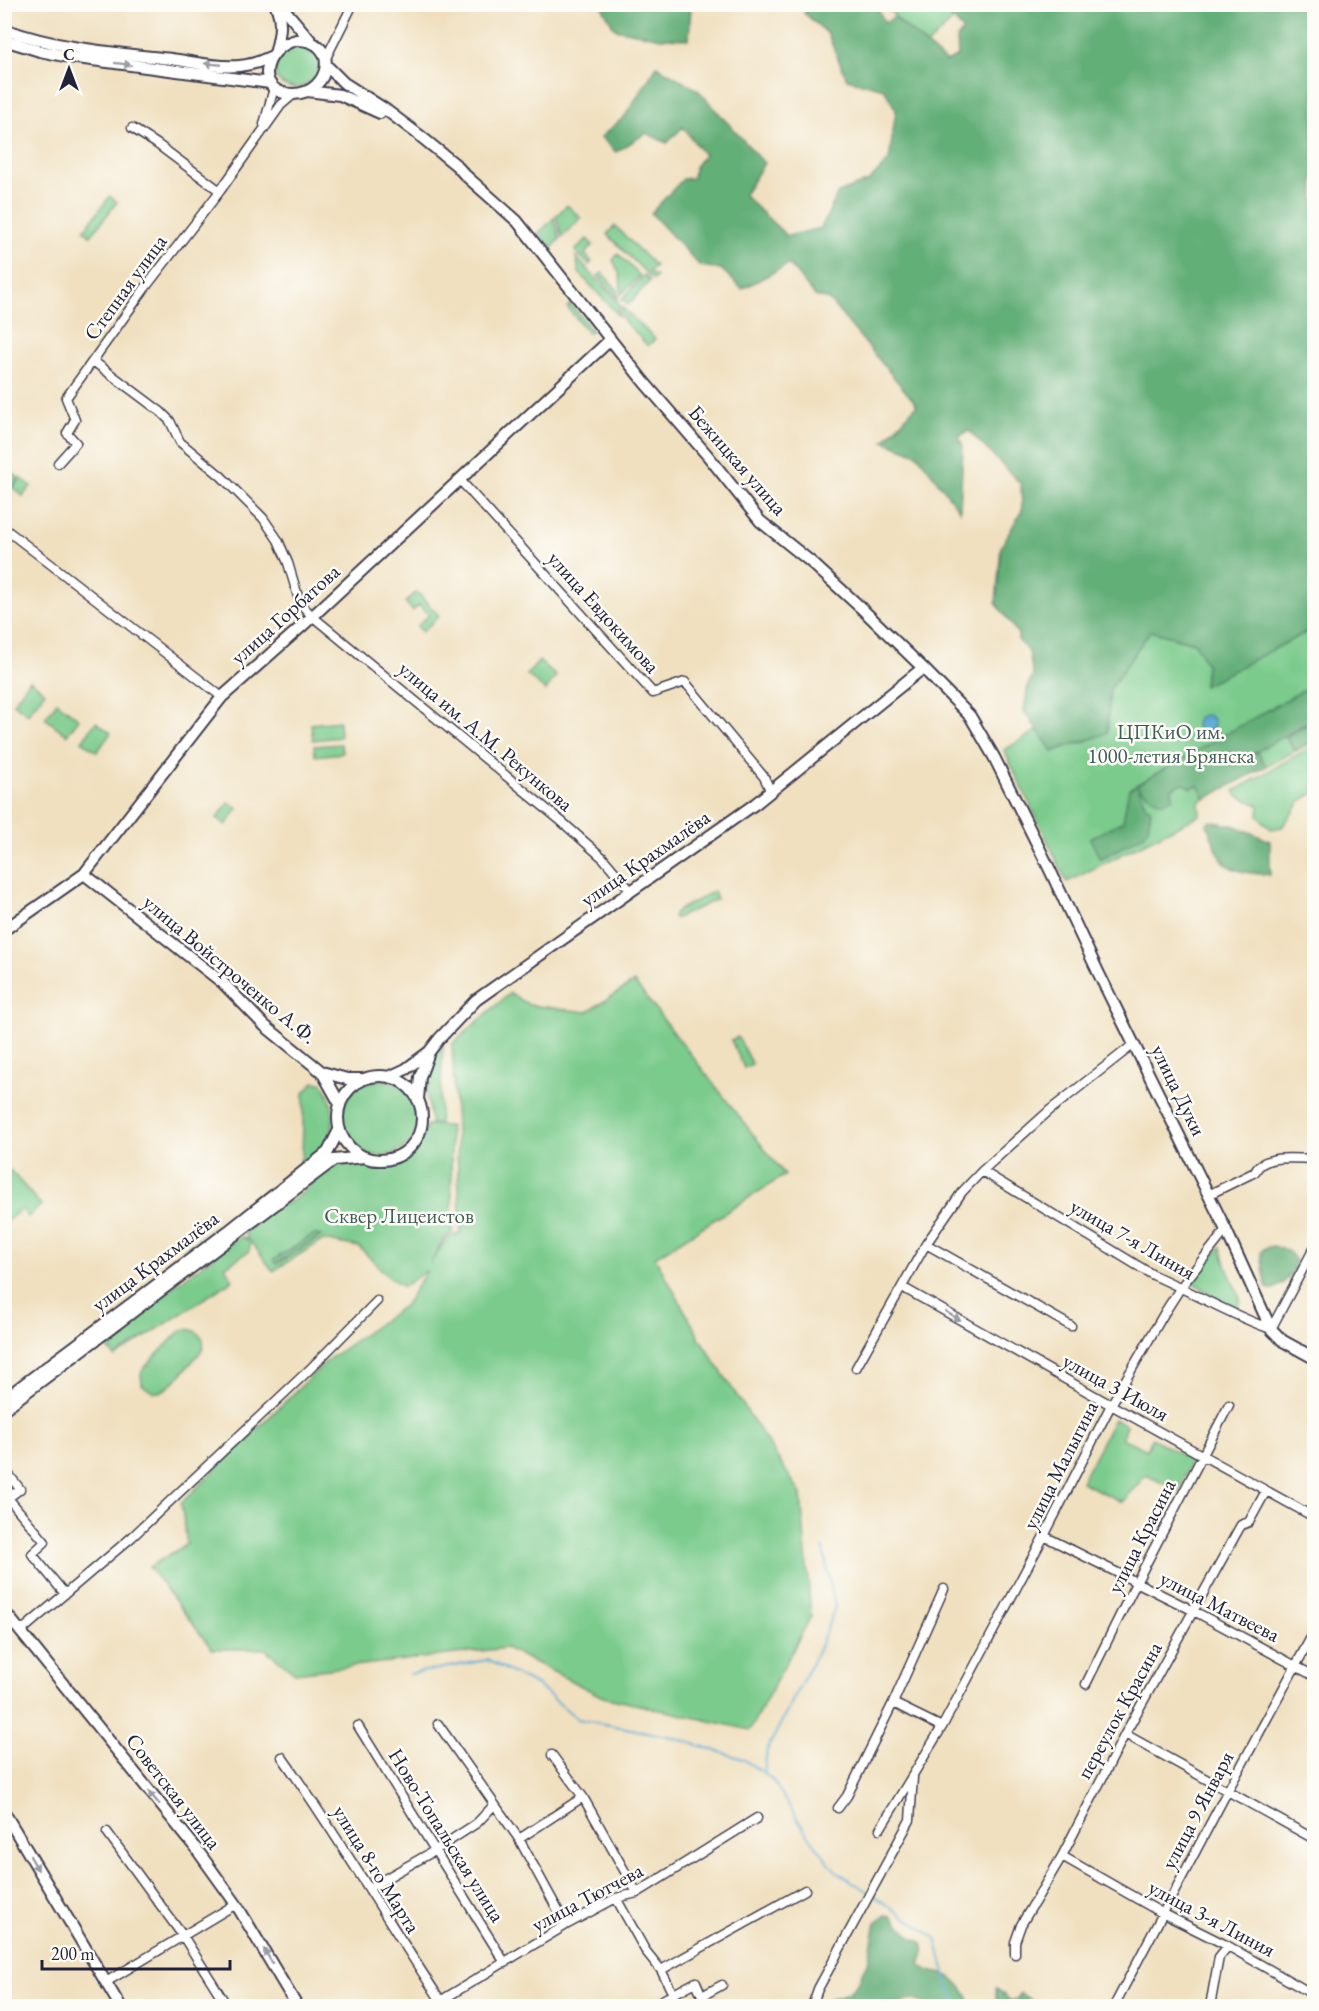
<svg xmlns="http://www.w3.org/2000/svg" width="1319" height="2011" viewBox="0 0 1319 2011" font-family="'EB Garamond',serif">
	<rect width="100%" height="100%" fill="#fdfcf7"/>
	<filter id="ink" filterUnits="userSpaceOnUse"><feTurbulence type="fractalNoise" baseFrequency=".0167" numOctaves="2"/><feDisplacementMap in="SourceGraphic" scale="12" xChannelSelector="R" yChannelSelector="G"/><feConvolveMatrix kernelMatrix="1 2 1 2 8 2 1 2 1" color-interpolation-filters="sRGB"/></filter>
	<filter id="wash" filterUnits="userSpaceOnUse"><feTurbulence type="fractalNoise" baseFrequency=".008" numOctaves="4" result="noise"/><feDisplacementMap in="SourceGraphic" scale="24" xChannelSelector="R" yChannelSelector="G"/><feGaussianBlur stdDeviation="1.35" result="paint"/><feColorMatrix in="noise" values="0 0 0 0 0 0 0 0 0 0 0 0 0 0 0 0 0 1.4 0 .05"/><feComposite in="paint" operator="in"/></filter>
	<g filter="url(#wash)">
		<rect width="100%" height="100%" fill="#f0e0c0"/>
		<!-- green -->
		<path fill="#7acb8c" stroke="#4e7664" stroke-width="1.5" d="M886 4 938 5 953 20 925 47 885 6Z
			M299 47 306 48 318 57C324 76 303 95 284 85 280 83 276 78 275 74 269 58 286 50 299 47Z
			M110 196 117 202 91 236 84 230Z
			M567 205 581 218 562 237 556 216Z
			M554 218 560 239 552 248 539 233Z
			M615 226 655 266 649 271 656 277 653 280 607 234Z
			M587 239 593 245 585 254 592 262 589 265 575 251Z
			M618 254 640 276 621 294 620 275 613 260Z
			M576 257 618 302 620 317 579 273Z
			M602 273 617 289 618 299 598 276Z
			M644 275 650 281 628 305 622 299Z
			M571 304 592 330 588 333 567 307Z
			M621 306 655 339 648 346 624 321Z
			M4 467 19 478 11 488 5 483Z
			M21 478 31 486 23 496 13 488Z
			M417 592 439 616 422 632 417 626 429 615 419 605 413 611 405 602Z
			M1314 628V741L1199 802 1200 815 1067 882 1004 750 1038 730 1053 752 1066 746 1087 742 1110 689 1150 631 1208 647 1204 685Z
			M539 661 556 676 546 691 527 675Z
			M30 680 45 692 28 714 13 703Z
			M57 702 79 719 67 735 45 718Z
			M339 721 340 737 313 740 311 724Z
			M96 722 111 733 97 752 82 741Z
			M341 744 342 753 315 756 314 746Z
			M1314 745V793L1302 800 1282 827 1271 829 1258 816 1259 805 1237 796 1234 791Z
			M229 802 238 809 226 825 217 818Z
			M714 891 717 899 677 918H674L673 916 675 912Z
			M634 982 785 1175 655 1257 702 1342 801 1494 811 1616 750 1730 603 1697 506 1648 295 1673 265 1649H212L149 1567 187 1544 181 1503 329 1359 405 1305 427 1270 403 1287 390 1278 359 1247 323 1240 273 1271 251 1242 249 1251 225 1267 233 1280 115 1357 106 1345 108 1335 241 1236 249 1241 244 1232 282 1203 287 1204 309 1188 310 1181C317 1176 325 1167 334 1165 348 1162 358 1163 371 1166 401 1171 419 1151 427 1125L450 1126 453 1233 444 1238 430 1264 446 1239 461 1233 452 1044 510 993 529 1005 587 1012Z
			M738 1037 752 1064 744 1068 731 1040Z
			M443 1045 439 1124H431C428 1087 415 1078 443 1045Z
			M342 1118a38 38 0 1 1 76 0a38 38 0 1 1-76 0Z
			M314 1082 322 1083C335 1100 337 1128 326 1147 320 1155 313 1161 305 1167L300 1160 302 1157 304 1093Z
			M10 1170 41 1205 28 1217 22 1209 5 1222V1174Z
			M216 1226 220 1231 164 1275 167 1264Z
			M1221 1247 1227 1268 1241 1301 1233 1309 1191 1281Z
			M186 1329C199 1330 208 1339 201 1352 192 1361 170 1390 159 1392 152 1393 146 1388 142 1384L141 1374 144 1368 180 1331Z
			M1114 1419 1126 1425 1122 1438 1147 1450 1152 1438 1191 1460 1179 1491 1146 1475 1122 1502 1081 1482Z"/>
		<!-- forest -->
		<path fill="#63af78" stroke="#42685a" stroke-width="1.5" d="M601 5H691L689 39 661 38 615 29Z
			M807 5H876L885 23 894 17 946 62 958 56 957 39 963 30 941 5H1314V628L1204 686 1206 664 1195 643 1150 631 1110 689 1107 733C1089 741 1070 744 1053 752L1024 711 1028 685 1033 676 1029 652 1018 640V634L996 603 1001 547 1022 510 1021 484 969 431 959 436 963 446 960 511 917 454 884 441 917 405 829 300 815 296 789 264 742 289 721 269 700 266 651 213 683 179 693 178 694 168 704 155 683 127 667 143 646 133 616 152 601 137 625 116 657 66 698 90 764 163 744 195 787 236 821 228 838 193 869 181 889 160 896 110 884 89 847 79 827 33 804 13Z
			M1314 684V719L1242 760 1258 752 1266 766 1205 799 1198 785 1192 788 1183 783 1172 788 1173 798 1163 803 1152 798 1138 787 1146 806 1151 810 1148 828 1144 835 1100 859 1090 838 1123 821 1129 789Z
			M1312 722 1314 726V741L1295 751 1286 737Z
			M1210 821 1236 826 1270 841V875C1223 871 1223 868 1207 824Z
			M314 1234 321 1236 276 1264 273 1260Z
			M1273 1246C1279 1248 1286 1249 1291 1254 1303 1267 1284 1285 1271 1290L1266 1287 1261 1252 1265 1248Z
			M886 1915 892 1916 911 1936 922 1942 924 1953 920 1965C932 1973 931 1971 943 1974 956 1977 968 1994 971 2006H926C919 1996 905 1999 896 2006H824L830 1998C839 1997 850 1994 856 1985 862 1978 861 1970 868 1963L876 1922Z
			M996 1988 1011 2001 1017 1999 1020 1993 1031 2000 1034 2006H996Z"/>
		<!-- water -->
		<path fill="#58a9d3" stroke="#3d6687" stroke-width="1.5" d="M1196 724a9 9 0 1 1 18 0a9 9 0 1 1-18 0Z"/>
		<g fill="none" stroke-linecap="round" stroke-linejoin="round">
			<!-- stream -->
			<path stroke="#58a9d3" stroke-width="2" d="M410 1674 487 1660 538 1686 578 1719 668 1736 743 1759 772 1779 805 1831 835 1870 868 1892
				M764 1774 767 1750 819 1649 835 1607 823 1548
				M873 1895 936 1938 948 1985 959 2006"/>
		</g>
	</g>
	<g filter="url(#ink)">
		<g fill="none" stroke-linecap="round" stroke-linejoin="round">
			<!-- minor casing -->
			<g stroke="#413e4f" stroke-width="11">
				<path id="minor" d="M326 58 353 4
					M264 124 274 88
					M132 128 157 144 220 191
					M93 361 161 412 170 421 180 442 221 476 263 518 278 540 288 563 300 603 312 616 561 821 603 858 631 891
					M58 463 76 443 67 433 75 420 66 398 145 288 220 191 281 105 294 94
					M460 480 653 693 685 682 764 777 771 792
					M4 528 222 697
					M982 1171 1153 1275C1193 1292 1230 1315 1271 1329L1314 1248
					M1208 1195 1255 1172C1264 1153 1296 1159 1314 1159
					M926 1244 1071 1326
					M902 1287 1111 1405 1314 1517
					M856 1368 926 1244 962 1192 982 1171 1050 1110 1134 1044
					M10 1476 20 1489 8 1498 45 1542 32 1554 65 1594
					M1044 1536 1194 1611 1314 1676
					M20 1632 132 1537 310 1369 377 1301
					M1086 1684 1136 1583 1229 1405
					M893 1703 942 1727
					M438 1724 519 1839 566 1925
					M358 1726 505 1963
					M1125 1734 1314 1839
					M552 1755 583 1797 637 1893
					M282 1757C338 1836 387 1920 441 2001
					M838 1808 847 1796 893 1703 944 1589
					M880 1829 942 1727 1044 1536 1111 1405 1165 1312 1181 1287 1226 1230
					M107 1832 183 1936 227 2006
					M519 1839 583 1797
					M1062 1856 1162 1913 1228 1946 1314 1995
					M369 1888 434 1851 477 1823 494 1805
					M616 1898 645 1950 661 1970 673 1994
					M1015 1954V1942L1021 1925 1062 1856 1125 1734 1241 1525 1249 1522 1266 1491
					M661 1970 805 1890
					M106 1982 236 1904
					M432 2006 566 1925 616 1898 637 1893 757 1818
					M651 2006 696 1982 702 1996 722 1985
					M812 2006 818 1989 910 1820 913 1777
					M1114 2006 1227 1792 1314 1632
					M1210 2006 1219 1957 1228 1946"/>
			</g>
			<!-- major casing -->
			<g stroke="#413e4f" stroke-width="14">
				<path id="major" d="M275 4C283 20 280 34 276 50
					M278 4 284 9 311 41
					M4 29C58 49 115 53 171 59 193 62 217 68 239 66 250 65 260 62 270 57
					M4 40 40 51 69 57 270 83
					M296 40C341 39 331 94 293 94 255 94 261 49 296 40Z
					M326 65 344 83 386 110 419 135 456 165 465 175 517 221 644 382 708 456 760 521 811 562 860 607 923 668 970 716 994 757 1050 870 1099 974 1226 1230 1271 1329 1283 1341 1314 1358
					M307 91 340 95 380 113
					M84 874 223 983 265 1026 322 1072 340 1104
					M4 930 84 874 222 697 301 627 610 340
					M322 1072 347 1079H361
					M338 1118a42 42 0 1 1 84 0a42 42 0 1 1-84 0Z
					M389 1077 406 1069 429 1052 439 1039 476 1000 755 804 923 668
					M418 1099 420 1077 429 1052
					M4 1399 231 1229 328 1152 339 1130
					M4 1409 334 1160 365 1157
					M4 1611 195 1847 236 1904 297 2006
					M4 1812 120 2006"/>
			</g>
			<!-- minor -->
			<use href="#minor" stroke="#fff" stroke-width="8"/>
			<!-- major -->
			<use href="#major" stroke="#fff" stroke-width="10"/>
		</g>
		<!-- one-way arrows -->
		<defs><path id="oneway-solid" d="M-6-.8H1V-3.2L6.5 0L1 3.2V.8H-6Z" transform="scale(1.5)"/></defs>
		<g fill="#9c9ca7">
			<use href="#oneway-solid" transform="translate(123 64) rotate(7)"/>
			<use href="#oneway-solid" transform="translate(213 64) rotate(-175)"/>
			<use href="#oneway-solid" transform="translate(953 1316) rotate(30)"/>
			<use href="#oneway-solid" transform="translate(154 1798) rotate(-130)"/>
			<use href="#oneway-solid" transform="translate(34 1863) rotate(60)"/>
			<use href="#oneway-solid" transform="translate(268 1956) rotate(-120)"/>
		</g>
	</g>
	<g text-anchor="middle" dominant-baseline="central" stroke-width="5" stroke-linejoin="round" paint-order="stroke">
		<!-- street labels -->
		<g font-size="21" fill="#22223b" stroke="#fdfcf7">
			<text transform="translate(125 287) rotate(-54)">Степная улица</text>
			<text transform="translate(738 460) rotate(49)">Бежицкая улица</text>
			<text transform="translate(604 612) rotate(48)">улица Евдокимова</text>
			<text transform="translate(285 614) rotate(-42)">улица Горбатова</text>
			<text transform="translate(486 736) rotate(40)">улица им. А.М. Рекункова</text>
			<text transform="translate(645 858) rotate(-35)">улица Крахмалёва</text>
			<text transform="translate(230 969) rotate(40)">улица Войстроченко А.Ф.</text>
			<text transform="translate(1179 1090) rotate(64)">улица Дуки</text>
			<text transform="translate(1133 1239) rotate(30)">улица 7-я Линия</text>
			<text transform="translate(155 1261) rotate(-37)">улица Крахмалёва</text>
			<text transform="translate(1116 1387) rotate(29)">улица 3 Июля</text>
			<text transform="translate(1060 1465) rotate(-63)">улица Малыгина</text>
			<text transform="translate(1141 1536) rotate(-63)">улица Красина</text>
			<text transform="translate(1220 1606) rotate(27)">улица Матвеева</text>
			<text transform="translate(1119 1710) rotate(-61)">переулок Красина</text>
			<text transform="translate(174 1791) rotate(52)">Советская улица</text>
			<text transform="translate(1197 1810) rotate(-62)">улица 9 Января</text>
			<text transform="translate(447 1835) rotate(58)">Ново-Топальская улица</text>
			<text transform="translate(377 1869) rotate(58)">улица 8-го Марта</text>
			<text transform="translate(587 1897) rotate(-28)">улица Тютчева</text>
			<text transform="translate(1212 1918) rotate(28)">улица 3-я Линия</text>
		</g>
		<!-- park labels -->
		<g font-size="21" fill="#415d57" stroke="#fdfcf7">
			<text x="1171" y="731">ЦПКиО им.<tspan x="1171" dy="24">1000-летия Брянска</tspan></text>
			<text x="399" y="1215">Сквер Лицеистов</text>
		</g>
	</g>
	<!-- margin -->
	<rect width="1319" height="2011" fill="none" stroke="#fdfcf7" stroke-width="24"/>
	<!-- north arrow -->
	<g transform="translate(69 69)" stroke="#fdfcf7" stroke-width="4.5" paint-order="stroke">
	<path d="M0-4.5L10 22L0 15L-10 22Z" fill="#22223b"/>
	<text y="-9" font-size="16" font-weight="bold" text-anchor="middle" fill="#22223b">С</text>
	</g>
	<!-- scale -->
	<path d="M42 1960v9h188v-9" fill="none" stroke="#22223b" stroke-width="3"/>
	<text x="51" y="1960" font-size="18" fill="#22223b" stroke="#fdfcf7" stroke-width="4.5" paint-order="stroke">200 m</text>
</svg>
